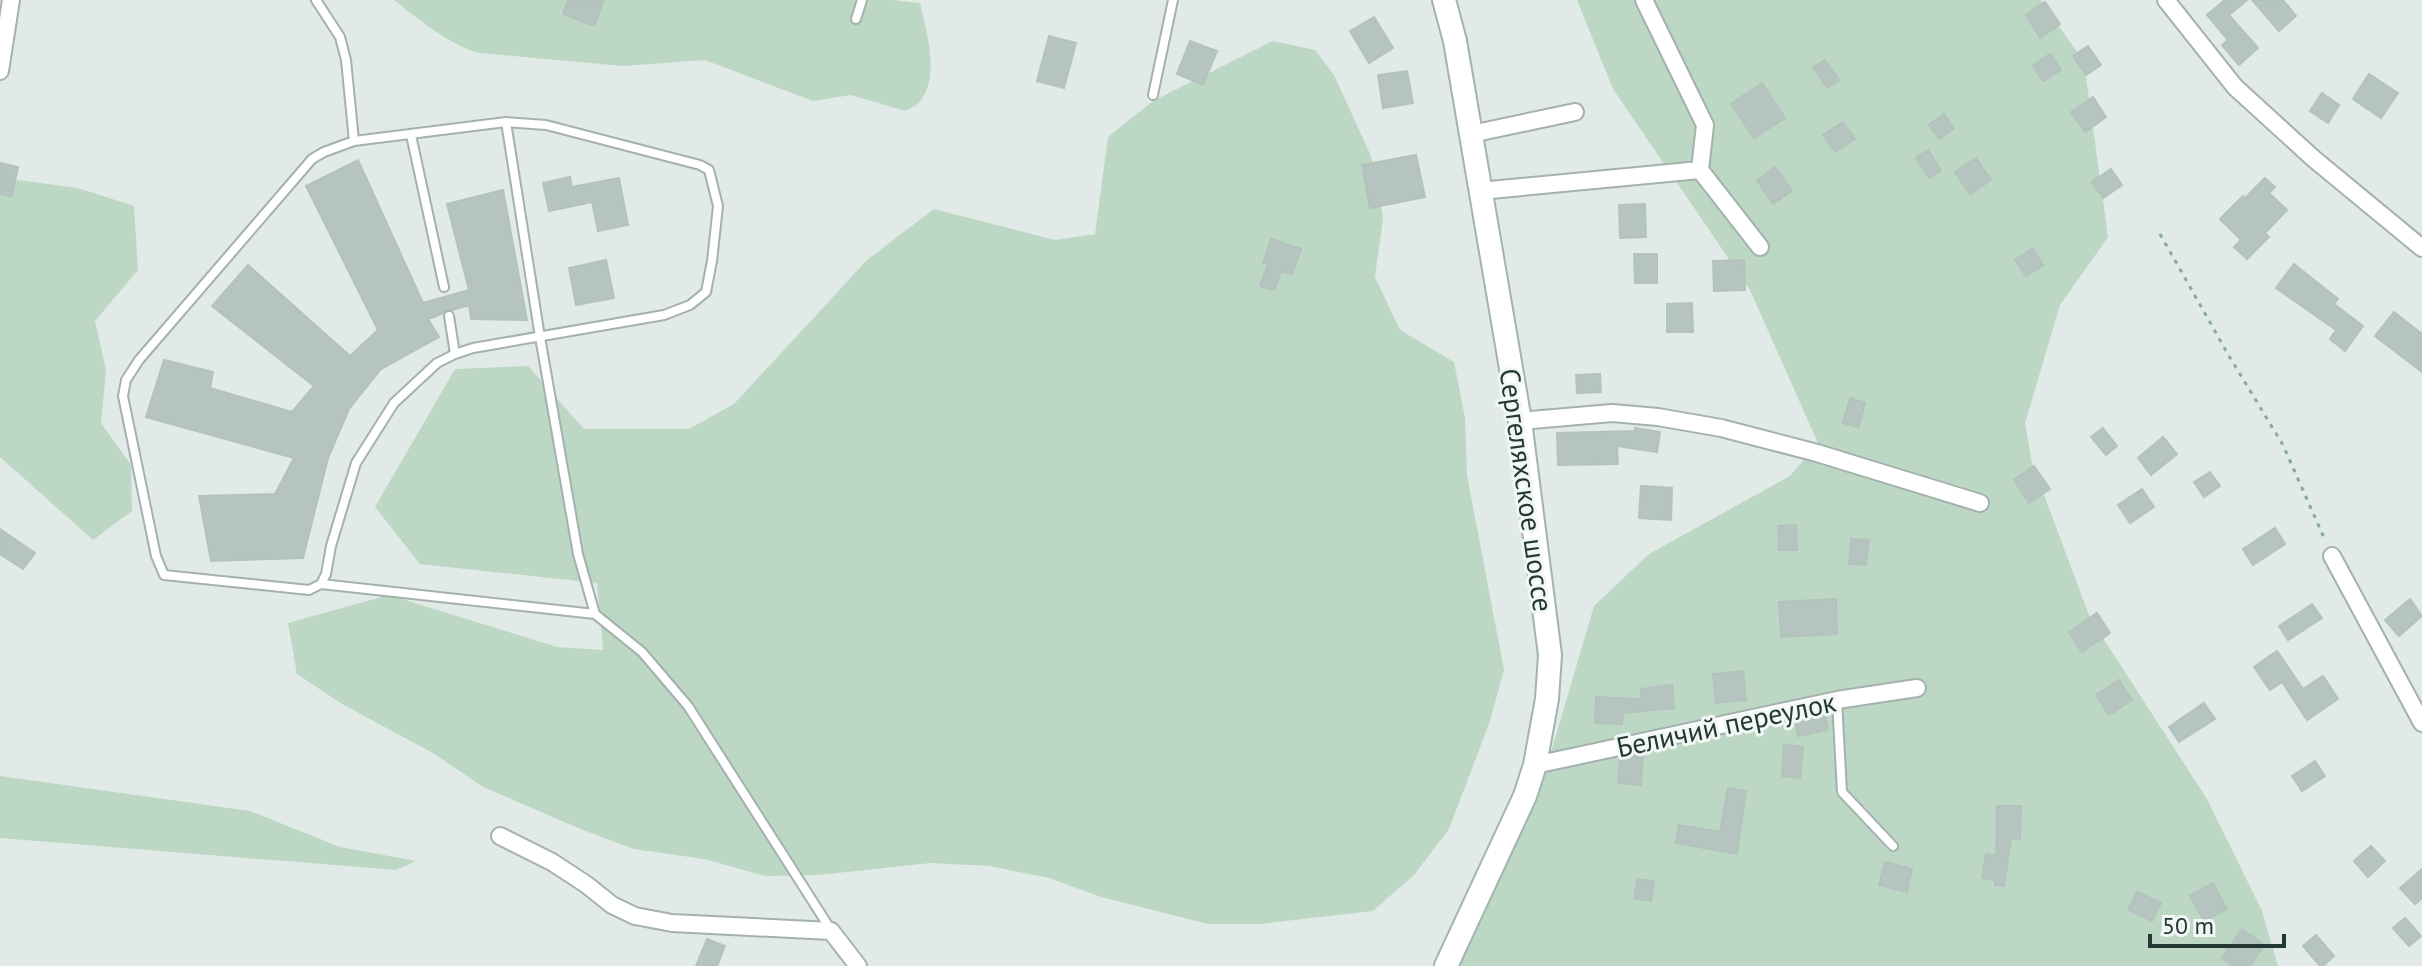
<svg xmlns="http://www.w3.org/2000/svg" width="2422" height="966" viewBox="0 0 2422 966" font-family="'PT Sans',sans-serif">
	<rect width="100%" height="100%" fill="#e1eae6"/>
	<!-- green -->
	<path fill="#bcd8c4" d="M394 0H893L920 3C926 30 940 76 921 100 918 105 911 108 905 111L851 95 813 101 705 60 623 66 479 53C446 43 421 21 394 0Z
		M1577 0H2041L2084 62 2108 237 2060 305 2025 423 2032 463 2090 618 2207 799 2262 911 2278 966H1454L1537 800 1594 606 1649 554 1790 476 1818 443 1750 290 1613 89Z
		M1273 41 1315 50 1334 75 1371 156 1383 218 1375 277 1400 330 1454 362 1465 418 1467 475 1504 670 1490 721 1449 829 1414 875 1373 911 1260 924H1208L1101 897 1049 878 989 866 931 863 818 875 765 876 704 859 634 849 583 830 483 787 433 753 342 704 297 674 288 623 389 595 557 647 603 650 597 583 420 564 375 507 455 369 528 366 584 429H689L734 404 867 260 934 209 1055 240 1095 234 1108 137 1153 101Z
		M18 180 78 188 134 206 138 270 95 321 106 370 101 423 131 465 132 511 93 540 0 457V187Z
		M0 776 250 811 340 847 416 861 396 870 0 838Z"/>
	<!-- building -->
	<path fill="#b6c4bf" stroke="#b4c2bd" stroke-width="2" d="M568 0H604L594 26 563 14Z
		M2225 0H2247L2229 15 2258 48 2239 65 2222 45 2228 40 2207 15Z
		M2252 0H2283L2296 16 2279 31Z
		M2045 2 2060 24 2040 38 2026 15Z
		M1374 17 1393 48 1369 63 1350 31Z
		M1049 36 1076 43 1064 88 1037 81Z
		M1190 41 1217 51 1203 85 1177 74Z
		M2088 46 2101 65 2086 75 2073 56Z
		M2050 54 2061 70 2043 81 2033 66Z
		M1825 60 1839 80 1827 88 1813 67Z
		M1407 71 1413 103 1383 108 1378 75Z
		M2369 74 2398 93 2381 118 2353 99Z
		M1762 83 1785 118 1754 138 1731 104Z
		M2322 93 2339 105 2328 123 2310 111Z
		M2093 97 2106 117 2085 132 2071 112Z
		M1944 114 1954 129 1939 139 1929 125Z
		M1843 122 1855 139 1835 152 1823 135Z
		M1928 150 1941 170 1929 178 1916 158Z
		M1416 155 1425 197 1370 208 1362 165Z
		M1976 158 1991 180 1970 194 1955 172Z
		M358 160 423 303 469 290 447 204 503 190 527 320 471 319 469 305 453 310 447 309 442 314 428 319 439 337 381 369 349 409 328 458 303 558 211 561 199 496 275 494 294 458 146 417 164 360 213 372 210 388 292 412 314 386 212 306 248 265 350 356 378 330 306 186Z
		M0 163 18 167 12 196 0 194Z
		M1775 167 1792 191 1773 204 1757 180Z
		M2111 169 2122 185 2103 198 2092 182Z
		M570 177 572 187 619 178 628 225 598 231 592 202 549 211 543 183Z
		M2265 178 2275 187 2269 193 2287 210 2265 233 2269 237 2247 259 2234 247 2241 240 2220 219 2243 196 2245 198Z
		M1645 204 1646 237 1620 238 1619 205Z
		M1271 239 1301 249 1292 275 1281 271 1274 290 1260 286 1268 264 1263 263Z
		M2032 248 2043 265 2026 276 2015 260Z
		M1634 254H1657V283H1635Z
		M606 260 614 298 576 305 569 268Z
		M1744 260 1745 290 1714 291 1713 261Z
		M2294 264 2338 299 2334 304 2363 326 2345 351 2330 339 2336 330 2276 288Z
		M1692 303 1693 332H1667V304Z
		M2394 312 2422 334V372L2375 336Z
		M1600 374 1601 392 1577 393 1576 375Z
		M1850 398 1865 403 1859 427 1843 423Z
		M1635 428 1660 432 1657 452 1617 446 1618 464 1558 465 1557 433 1635 431Z
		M2103 428 2117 446 2106 455 2091 437Z
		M2163 437 2177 454 2151 475 2138 458Z
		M2034 466 2050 489 2029 503 2014 480Z
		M2210 472 2220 486 2204 497 2194 482Z
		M1641 486 1672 488 1671 520 1639 518Z
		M2142 489 2154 507 2130 523 2118 505Z
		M1796 525 1797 550H1779L1778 526Z
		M2275 528 2285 544 2253 565 2243 549Z
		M0 529 35 553 23 569 0 554Z
		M1851 539 1869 540 1866 565 1849 564Z
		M1836 599 1837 634 1781 637 1779 602Z
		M2410 599 2422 616 2399 636 2385 620Z
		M2312 604 2322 618 2288 640 2279 626Z
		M2097 613 2110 633 2082 652 2069 632Z
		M2277 651 2303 689 2323 676 2338 699 2307 720 2282 682 2270 690 2254 667Z
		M1743 671 1746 700 1716 703 1713 674Z
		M2119 680 2132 700 2109 715 2096 695Z
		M1672 685 1674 708 1623 713 1622 724 1595 723 1596 697 1642 699 1641 689Z
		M2204 703 2215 719 2179 742 2169 727Z
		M1825 714 1828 730 1798 736 1795 720Z
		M1784 745 1803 747 1800 778 1782 776Z
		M1643 753 1641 785 1618 783 1620 758Z
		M2315 761 2325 776 2302 791 2292 776Z
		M1728 788 1746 791 1737 854 1676 843 1679 825 1720 832Z
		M1997 806H2021L2020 839 2011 838 2004 886 1995 885V880L1982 878 1986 854 1996 856Z
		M2371 846 2385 861 2368 877 2354 861Z
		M1885 862 1912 869 1907 892 1879 885Z
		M2422 869V898L2415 904 2400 888Z
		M1637 879 1654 881 1651 901 1634 899Z
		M2213 883 2227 909 2204 921 2190 896Z
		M2137 892 2161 903 2152 921 2128 910Z
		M2405 918 2421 936 2409 946 2393 928Z
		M2242 929 2264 945 2250 966H2234L2222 958Z
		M2316 935 2334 956 2323 966H2320L2303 946Z
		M707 939 725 946 717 966H696Z"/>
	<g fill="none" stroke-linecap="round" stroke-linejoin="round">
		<!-- lane casing -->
		<g stroke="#a4b1ad" stroke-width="12">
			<path id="lane" d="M316 0 340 37 346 60 354 141 506 122 546 125 700 165 709 170 718 206 712 261 706 292 690 305 664 315 473 348 455 354 437 363 394 403 356 463 331 546 326 574 321 584 309 590 164 575 156 556 123 396 126 380 139 360 312 159 324 152 354 141
				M856 19 862 0
				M1153 95 1173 0
				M506 122 540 337 578 554 595 614 642 652 688 706 831 930
				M411 135 444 287
				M449 316 455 354
				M321 584 595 614
				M1837 700 1842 792 1893 846"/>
		</g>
		<!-- street casing -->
		<g stroke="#a4b1ad" stroke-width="20">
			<path id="street" d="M1644 0 1705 125 1700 170 1760 247
				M2166 0 2235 87 2314 159 2422 248
				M0 71 11 0
				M1471 134 1575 112
				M1480 191 1700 170
				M1520 421 1612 413 1658 417 1721 428 1817 453 1980 503
				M2332 556 2422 723
				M1535 765 1837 700 1917 688
				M500 836 552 862 587 885 612 905 635 916 672 923 831 931 858 966"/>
		</g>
		<!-- secondary casing -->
		<g stroke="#a1b4ae" stroke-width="26">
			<path id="secondary" d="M1444 0 1455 41 1520 421 1550 655 1547 699 1535 765 1525 796 1446 966"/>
		</g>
		<!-- path -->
		<path stroke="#85aa9f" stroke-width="3" stroke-dasharray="4 6" stroke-linecap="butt" d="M2160 234 2229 356 2283 445 2325 540"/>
		<!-- lane -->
		<use href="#lane" stroke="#fff" stroke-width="8"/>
		<!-- street -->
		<use href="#street" stroke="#fff" stroke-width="16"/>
		<!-- secondary -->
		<use href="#secondary" stroke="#fff" stroke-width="22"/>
	</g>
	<g text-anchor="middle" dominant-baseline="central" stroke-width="6" stroke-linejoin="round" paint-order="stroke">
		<!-- street labels -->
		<g font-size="28" fill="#233833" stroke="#f1f7f4">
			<text transform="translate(1527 490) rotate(82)">Сергеляхское шоссе</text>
			<text transform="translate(1726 724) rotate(-12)">Беличий переулок</text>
		</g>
	</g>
	<!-- scale -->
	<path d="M2150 934v12h134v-12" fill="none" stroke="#233833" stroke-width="4"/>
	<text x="2162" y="934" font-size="24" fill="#233833" stroke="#f1f7f4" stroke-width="6" paint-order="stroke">50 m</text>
</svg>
